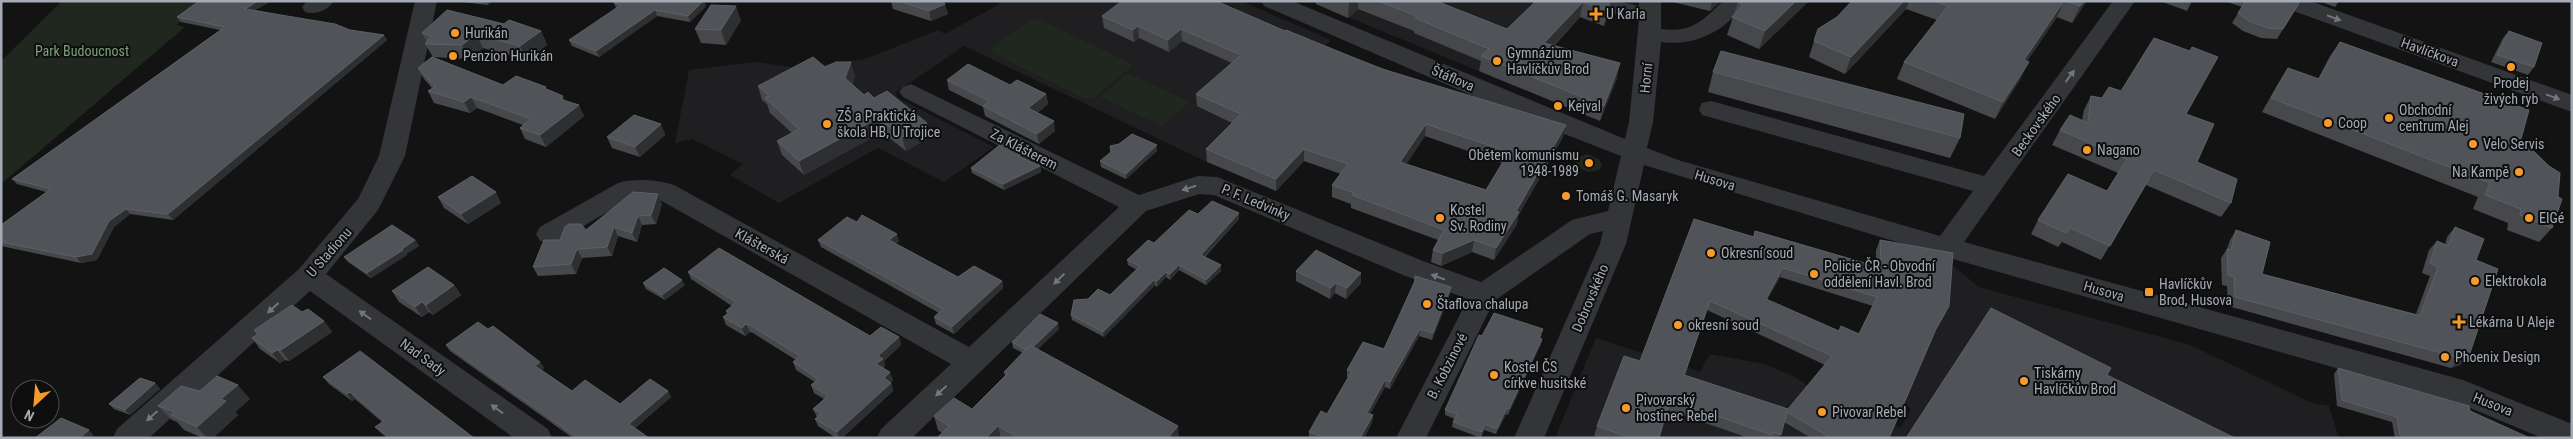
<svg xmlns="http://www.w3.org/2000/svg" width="2573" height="439" viewBox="0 0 2573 439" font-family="'Roboto Condensed',sans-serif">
	<rect width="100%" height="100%" fill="#131314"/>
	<!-- built -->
	<path fill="#1f1f21" d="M1005 1H1241L1331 40 1207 162 964 46 896 92 898 98 994 147 944 182 878 148 779 203 730 175 743 164 692 139 675 143 689 70 755 62 799 68 865 59 938 30 945 34Z
		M1309 1H1535L1568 13V31L1515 86Z
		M1948 262 1979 287 2190 345 2312 403 2329 406 2339 438H1555L1596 338 1700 372 1710 354 1764 364 1795 377 1810 387 1900 428 1911 410 1904 401Z"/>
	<!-- green -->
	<path fill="#1f271f" d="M62 1H208L176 25 185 27 1 184V61Z
		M1039 19 1130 63 1131 67 1093 98 1086 99 993 53V47L1031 20Z
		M1128 73 1190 102 1162 126 1100 97Z
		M1587 154 1599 159 1602 165 1599 170 1587 172 1576 166V158Z"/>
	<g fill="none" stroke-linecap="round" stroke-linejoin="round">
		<!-- minor -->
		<path fill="#343539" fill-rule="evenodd" d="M307 1H334C327 11 316 15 305 12L302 7Z
			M415 1H437L405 156 378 210 326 274 548 429 552 438H514L310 291 149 438H113L117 429 299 269 358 199 379 156Z
			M1261 1H1292L1625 139 1629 122 1639 20 1583 6 1580 1H1618L1639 6V1H1661V29C1692 33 1702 21 1723 1H1747C1727 30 1696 47 1661 42L1653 122 1647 148 1678 160 1940 236 1973 191 1702 115 1699 109 1702 103 1711 101 1984 176 2113 1H2135L1964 242 2463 380 2572 424V438H2542L2456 402 1946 257 1644 165 1626 244 1544 438H1514L1600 244 1603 231 1590 234 1494 301 1426 438H1396L1468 299 1403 275 1214 195 1199 194 1146 211 912 438H877L881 429 951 364 660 200 631 198 558 241 549 243 540 241 536 234 540 227 618 183C635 178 657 180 674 185L969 347 1119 207 903 97 899 92 903 87 911 84 1139 195 1198 176 1217 177 1423 261 1481 282 1572 220 1608 211 1621 156 1531 121 1264 6Z
			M2277 1H2310L2572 95V112L2280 6Z"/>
	</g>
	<!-- wall -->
	<path fill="#46484c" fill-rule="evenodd" d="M199 1H271L255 10 350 30 384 35 387 40 173 220 130 214 114 227 97 260 81 263 1 246V225L46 192 17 184 12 179 220 30 181 22 177 17Z
		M453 1H492L488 5Z
		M891 1H943L948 14 931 21 893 9Z
		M1316 1H1436L1507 29 1536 1H1610L1608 14 1604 26 1580 17 1554 46 1617 78 1600 121 1479 71 1481 61 1414 33V31L1358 9 1348 18 1316 4Z
		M1668 1H1721L1710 11Z
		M1809 1 1759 49 1727 35 1738 2Z
		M1852 1H2087L2072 23 2057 17 2027 61 2021 78 1995 119 1897 79 1904 62 1937 20 1906 9 1845 74 1809 57 1818 29 1837 17Z
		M2160 1H2192L2187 11Z
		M2224 1H2295L2299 3 2277 39 2261 38 2243 31 2232 23 2242 7Z
		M2319 1H2339L2335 7Z
		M614 3 706 6 690 22 657 16 599 57 572 46 569 40 616 8Z
		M1102 16 1285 31 1563 137 1518 216 1517 224 1494 260 1472 252 1441 266 1431 262 1433 250 1438 240 1351 208V204L1332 197V185L1341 174 1304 161 1276 191 1207 162 1206 149 1232 123 1197 106 1196 94 1232 63 1182 41 1169 52 1139 38 1134 42 1104 28ZM1425 136 1502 163 1486 190 1406 164Z
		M741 20 726 45 701 43 695 29Z
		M504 24 541 31 547 45 527 60 483 48 469 59 433 57 503 85 548 90 563 96 564 100 584 116 546 147 525 139 520 128 523 125 477 108 470 113 434 103 428 91 432 88 424 79 418 68 433 57 425 44 427 42 422 33Z
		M2509 31 2534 67 2528 75 2491 62 2503 38Z
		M2340 42 2521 139 2552 228 2539 242 2507 230 2508 223 2473 209 2478 197 2262 112 2279 82 2288 68 2318 79 2330 56Z
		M825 67 855 76 852 85 864 95 874 98 927 123 930 137 906 151 882 132 804 175 782 155 777 141 792 133 770 113 767 104 762 100 758 86Z
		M1713 72 1960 138 1950 158 1708 92Z
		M947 80 1010 85 1046 94 1048 104 1037 113 1055 131 1039 144 985 116 983 107 949 90Z
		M2091 96 2186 114 2197 162 2231 203 2221 217 2146 185 2101 260 2062 242 2058 247 2031 234 2038 220 2107 191 2118 173 2052 145 2060 130 2082 120 2084 110Z
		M661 124 665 135 640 157 612 148 607 137Z
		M1157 145V151L1126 179 1101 167 1100 161Z
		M1020 154 1021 157 1040 166 1041 172 1004 190 972 173 971 168Z
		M438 197 501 203 468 224 444 208Z
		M662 204 656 224 642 225 637 242 618 236 612 256 582 258 576 274 538 276 533 267 560 240Z
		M1198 214 1239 219 1205 257 1221 265V271L1206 285 1179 270 1170 280 1166 277 1157 287 1155 285 1104 337 1072 320 1071 315 1088 299 1110 295 1137 270 1128 265 1127 260Z
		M857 222 899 241 895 244 958 277 1002 281 1003 288 954 334 936 324 934 317 939 313 821 247 818 240Z
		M2455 227 2476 260 2460 365 2451 368 2228 306 2227 286 2222 285 2221 258 2227 249 2230 240 2236 230 2262 274 2416 314 2430 276 2422 273 2429 250 2437 241 2445 244 2447 237Z
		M1755 231 1868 264 1876 263V250L1880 240 1944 316 1933 334 1889 438H1811L1784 422 1779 438H1749L1667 410 1659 438H1601L1594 436 1597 426 1640 361 1753 237ZM1780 277 1873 306 1859 334 1839 331 1767 300ZM1707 310 1825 365 1788 409 1685 375Z
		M415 240 419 246 406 254 407 255 371 278 348 262 344 257Z
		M1296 271 1361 273V283L1346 299 1335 293 1330 299 1296 281Z
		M688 272 870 336 899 337 901 345 884 361 885 366 883 368 893 380 891 382 893 391 842 438H836L818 426 815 419 817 417 813 409 824 399 814 393 811 385 815 382 796 370 793 362 796 360 753 333 750 332 745 336 726 325 723 317 727 314 726 311 732 306 691 279Z
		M1415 276 1451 287 1450 294 1432 340 1419 336 1390 389 1385 387 1370 414 1373 415 1372 423 1364 438H1309V432L1327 414 1348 377H1347V370L1384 349 1414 282Z
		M643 283 685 285 665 300 646 289Z
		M454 285 461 295 433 315 429 312 422 317 399 302 392 291Z
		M302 312 324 321 332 332 289 361 285 360 280 363 260 349 252 338 257 334 254 330Z
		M488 329 540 362 544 368 542 370 572 391 620 404 668 391 671 397 635 428 649 438H573L450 351 446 345Z
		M1059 329 1038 349 1179 438H937L942 433 938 430 934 416 972 409 1005 376 1004 372 1023 353 1013 348 1012 342Z
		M1542 335 1540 338 1542 339 1541 344 1508 415 1506 414 1496 434 1484 430 1481 438 1452 427 1453 422 1455 419 1445 415V410L1482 336Z
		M2338 368 2470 411 2530 438H2395L2392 422 2337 406 2334 374Z
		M323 377 474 438H387L381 433 375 427 382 422 355 399 352 401 329 384Z
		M155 383 160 389 130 415 114 409 109 404Z
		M200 391 250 399 235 412 238 415 213 438H203L184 430 177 422 172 420 158 406Z"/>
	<!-- shaded-wall -->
	<path fill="#2d2f31" d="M258 1H271L248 14 245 9Z
		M487 1H492L488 5Z
		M703 1H704L706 6 690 22 688 16Z
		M1350 1H1358V9L1348 18 1349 3Z
		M1610 1 1608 14 1604 26 1607 11Z
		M1712 1H1721L1710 11Z
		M1796 1H1809L1759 49 1765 31Z
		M1904 1H1909L1906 9 1845 74 1851 57Z
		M2064 1 2057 17 2016 76 2024 60Z
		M2084 1H2087L2072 23 2080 6Z
		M1583 2 1580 17 1542 58 1544 43Z
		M945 4 948 14 931 21 929 11Z
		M736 6 741 20 726 45 721 30Z
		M655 10 657 16 599 57 596 51Z
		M1138 26 1139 38 1134 42 1133 30Z
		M1181 29 1182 41 1169 52 1168 40Z
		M541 31 547 45 527 60 520 46Z
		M476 34 483 48 469 59 462 45Z
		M384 35 387 40 173 220 168 214Z
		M851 62 855 76 849 93 845 78Z
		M2029 62 2021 78 1995 119 2003 102Z
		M1620 63 1617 78 1600 121 1604 106Z
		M1046 94 1048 104 1030 118 1028 108Z
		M471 97 477 108 470 113 464 102Z
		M579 105 584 116 546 147 540 135Z
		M878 118 882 132 804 175 799 161Z
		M1054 121 1055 131 1039 144 1037 134Z
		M927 123 930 137 906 151 902 137Z
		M661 124 665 135 640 157 635 147Z
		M1426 124 1425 136 1400 174V162Z
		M1566 125 1563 137 1518 216 1517 224 1494 260 1496 248Z
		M1157 145V151L1126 179V174Z
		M1304 149V161L1276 191V179Z
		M1040 166 1041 172 1004 190 1003 184Z
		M496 192 501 203 468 224 461 214Z
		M658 194 662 204 656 224 651 215Z
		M126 209 130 214 114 227 97 260 81 263 76 257 109 221Z
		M1239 213V219L1201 260V255Z
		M638 216 642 225 637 242 632 233Z
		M614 227 618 236 612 256 607 247Z
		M897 234 899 241 891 247 889 240Z
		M415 240 419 246 406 254 407 255 371 278 367 273Z
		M1474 240 1472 252 1441 266 1443 253Z
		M577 249 582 258 576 274 571 264Z
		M1179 265V270L1170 280V274Z
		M1221 265V271L1206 285V280Z
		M1783 268 1780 277 1762 308 1766 299Z
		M1166 272V277L1157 287V281Z
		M1361 273V283L1346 299 1347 288Z
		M682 280 685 285 665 300 662 295Z
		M1154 280 1155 285 1104 337 1103 332Z
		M1002 281 1003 288 954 334 952 327Z
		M1336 283 1335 293 1330 299 1331 288Z
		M454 285 461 295 433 315 426 305Z
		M1451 287 1450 294 1432 340 1433 333Z
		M422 302 429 312 422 317 415 307Z
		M1949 306 1944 316 1931 338 1936 329Z
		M324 321 332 332 289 361 281 350Z
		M1058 323 1059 329 1030 357 1029 351Z
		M746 324 750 332 745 336 742 328Z
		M1420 329 1419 336 1390 389V382Z
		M899 337 901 345 884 361 885 366 879 372 876 364 878 356Z
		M1542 339 1541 344 1508 415 1509 409Z
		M277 350 285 360 280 363 272 353Z
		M2469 356 2460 365 2451 368 2460 358Z
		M540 362 544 368 539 372 535 366Z
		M890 372 893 380 887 386 884 378Z
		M1385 380V387L1366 420 1367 413Z
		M155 383 160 389 130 415 125 410Z
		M891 383 893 391 842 438H839L837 432Z
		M238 385 250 399 235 412 238 415 213 438H207L197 427 221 399Z
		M668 391 671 397 632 430 629 424Z
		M350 392 355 399 352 401 347 394Z
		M1507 408 1506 414 1496 434 1497 429Z
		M1373 415 1372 423 1364 438H1360Z
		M1485 424 1484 430 1481 438 1482 432Z
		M998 426 1001 438H986Z
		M1178 426 1179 438H1168Z
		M89 430 94 436 92 438H80Z"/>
	<!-- building -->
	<path fill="#505357" stroke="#5d6166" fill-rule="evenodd" d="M199 1H258L245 9 335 24 350 30 384 35 168 214 126 209 109 221 92 254 76 257 1 242V225L51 189 12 179 225 27 177 17Z
		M616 1H703L688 16 655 10 596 51 569 40 621 5 614 3Z
		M899 1H943L945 4 929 11Z
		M1122 1H1216L1285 31 1286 30 1379 68 1566 125 1516 211 1519 212 1496 248 1474 240 1443 253 1433 250 1444 230 1352 195 1354 193 1332 185 1348 164 1304 149 1276 179 1206 149 1241 114 1196 94 1241 55 1181 29 1168 40 1138 26 1133 30 1102 16ZM1426 124 1509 152 1486 190 1400 162Z
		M1378 1H1436L1507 29 1536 1H1610L1607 11 1583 2 1544 43 1620 63 1604 106 1481 56 1489 49 1415 18 1417 16Z
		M1738 1H1796L1765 31 1732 17 1743 5 1738 2Z
		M1852 1H1904L1851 57 1814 41 1818 29 1837 17Z
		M1935 1H2064L2024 60 2029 62 2003 102 1904 62 1948 6Z
		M2066 1H2084L2080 6Z
		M2246 1H2295L2299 3 2283 29 2268 28 2249 21 2238 13Z
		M711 5 736 6 721 30 695 29Z
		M447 10 504 24 509 20 541 31 520 46 476 34 462 45 425 44 431 36 422 33Z
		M2509 31 2542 43 2534 67 2497 55Z
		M2154 38 2190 51 2192 47 2218 57 2186 114 2214 124 2197 162 2237 179 2231 203 2154 170 2110 246 2070 228 2066 233 2038 220 2068 174 2107 191 2127 159 2060 130 2070 115 2088 123 2091 96 2102 98 2109 87 2121 91Z
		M2340 42 2529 110 2521 139 2549 166 2560 173 2558 197 2562 199 2552 228 2520 215 2521 209 2485 195 2490 183 2271 98 2288 68 2319 79Z
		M1721 51 1964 114 1960 138 1713 72Z
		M432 57 503 85 516 76 546 87 544 88 563 96 560 99 579 105 540 135 520 128 531 119 471 97 464 102 428 91 435 87 418 68Z
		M813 57 825 67 836 62H851L845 78 864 95 868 92 874 98 887 91 927 123 902 137 878 118 799 161 777 141 799 129 765 98 769 96 758 86Z
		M968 64 1010 85 1017 80 1046 94 1028 108 1054 121 1037 134 983 106 989 101 947 80Z
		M634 115 661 124 635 147 607 137Z
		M1132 134 1157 145 1126 174 1100 161 1111 152 1110 146 1119 144Z
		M1001 144 1020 154 1018 156 1040 166 1003 184 971 168Z
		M472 176 496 192 461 214 438 197Z
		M633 192 658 194 651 215 638 216 632 233 614 227 607 247 577 249 571 264 533 267 544 240H560L565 227 569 224H581L586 230Z
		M1212 201 1239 213 1201 255 1221 265 1206 280 1179 265 1170 274 1166 272 1157 281 1154 280 1103 332 1071 315 1074 300 1088 299 1098 289 1110 295 1140 266 1127 260 1148 240 1154 243 1189 210 1198 214Z
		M862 215 897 234 889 240 958 277 974 266 1002 281 952 327 934 317 943 309 818 240 847 217 857 222Z
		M1694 219 1754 237 1755 231 1868 264 1869 261 1881 263 1880 240 1953 253 1949 306 1936 329 1889 438H1831L1787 412 1781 435 1773 432 1772 435 1670 400 1659 438H1631L1597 426 1624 356 1640 361ZM1783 268 1877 297 1859 334 1841 326 1839 331 1766 299ZM1710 301 1832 356 1788 409 1684 375Z
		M392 225 415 240 402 249 403 250 367 273 344 257Z
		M2455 227 2484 239 2476 260 2498 269 2469 356 2460 358 2235 297 2234 277 2228 275 2227 249 2231 250 2236 230 2270 242 2262 274 2420 316 2438 267 2430 263 2437 241 2448 246Z
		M719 248 870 336 881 327 899 337 878 356 883 359 876 364 890 372 884 378 891 383 837 432 815 419 821 413 813 409 828 396 811 385 818 379 793 362 800 356 750 325 746 324 742 328 723 317 729 313 726 311 736 302 688 272Z
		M1316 250 1361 273 1347 288 1336 283 1331 288 1296 271Z
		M428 267 454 285 426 305 422 302 415 307 392 291Z
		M664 268 682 280 662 295 643 283Z
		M1415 276 1451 287 1433 333 1420 329 1390 382 1385 380 1367 413 1373 415 1360 438H1320L1321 436 1309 432 1321 411 1327 414 1352 371 1347 370 1363 342 1384 349 1415 281Z
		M292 305 302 312 308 309 324 321 281 350H277L272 353 252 338 258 334 254 330Z
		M1991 308 2111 368 2107 375 2235 438H1906Z
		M1494 313 1543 329 1539 338 1542 339 1509 409 1507 408 1497 429 1485 424 1482 432 1453 422 1457 414 1445 410 1479 335 1482 336Z
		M1040 314 1058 323 1033 347 1030 345 1026 350 1012 342Z
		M478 322 488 329 493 326 540 362 535 366 572 391 585 380 620 404 650 379 668 391 629 424 649 438H578L446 345Z
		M1030 345 1178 426 1168 438H1019L998 426 986 438H937L949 426 934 416 954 398 972 409 1007 374 1004 372Z
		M360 351 474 438H391L375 427 384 421 355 396 350 392 347 394 323 377Z
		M2338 368 2469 406 2470 411 2530 438H2409L2400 435 2397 417 2342 400Z
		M217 376 238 385 221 399 226 401 197 427 171 415 175 412 158 406 181 386 200 391Z
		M140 378 155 383 125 410 109 404Z
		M61 418 89 430 80 438H35Z"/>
	<!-- one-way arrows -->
	<defs><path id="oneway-solid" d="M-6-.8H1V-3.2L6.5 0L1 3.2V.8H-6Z" transform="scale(1.25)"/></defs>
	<g fill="#72767d">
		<use href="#oneway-solid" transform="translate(2334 18) rotate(20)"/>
		<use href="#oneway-solid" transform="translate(2070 76) rotate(-54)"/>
		<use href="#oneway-solid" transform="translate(2553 97) rotate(20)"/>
		<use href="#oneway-solid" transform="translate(1189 188) rotate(162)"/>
		<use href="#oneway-solid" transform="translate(1438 277) rotate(-160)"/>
		<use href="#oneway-solid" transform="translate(1059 279) rotate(136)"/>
		<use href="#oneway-solid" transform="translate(273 308) rotate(138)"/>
		<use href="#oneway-solid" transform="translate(365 315) rotate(-144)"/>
		<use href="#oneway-solid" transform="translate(941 391) rotate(137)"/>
		<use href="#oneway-solid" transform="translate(497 409) rotate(-144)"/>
		<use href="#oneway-solid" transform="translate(152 416) rotate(138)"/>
	</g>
	<!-- markers -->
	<g fill="#f49b2b" stroke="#0e0e0f" stroke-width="2">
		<path d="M1593.5 6.5h5v5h5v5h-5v5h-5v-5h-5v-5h5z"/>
		<circle cx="455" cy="33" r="5"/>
		<circle cx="453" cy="56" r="5"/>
		<circle cx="1497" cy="61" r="5"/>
		<circle cx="2511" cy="67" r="5"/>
		<circle cx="1558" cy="106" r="5"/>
		<circle cx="2389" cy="118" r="5"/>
		<circle cx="2328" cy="123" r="5"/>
		<circle cx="827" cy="124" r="5"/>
		<circle cx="2473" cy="144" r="5"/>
		<circle cx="2087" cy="150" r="5"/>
		<circle cx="1589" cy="163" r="5"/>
		<circle cx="2519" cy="172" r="5"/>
		<circle cx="1566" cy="196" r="5"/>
		<circle cx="1440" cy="218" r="5"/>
		<circle cx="2529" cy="218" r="5"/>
		<circle cx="1711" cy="253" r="5"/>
		<circle cx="1814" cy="274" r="5"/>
		<circle cx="2475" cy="281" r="5"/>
		<rect x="2144" y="287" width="10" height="10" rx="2.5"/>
		<circle cx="1427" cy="304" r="5"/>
		<path d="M2456.5 314.5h5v5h5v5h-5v5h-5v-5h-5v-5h5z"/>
		<circle cx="1678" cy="325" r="5"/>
		<circle cx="2445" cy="357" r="5"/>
		<circle cx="1494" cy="375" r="5"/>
		<circle cx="2024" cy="381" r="5"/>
		<circle cx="1626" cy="408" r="5"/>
		<circle cx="1822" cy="412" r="5"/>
	</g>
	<g text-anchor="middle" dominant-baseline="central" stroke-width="4" stroke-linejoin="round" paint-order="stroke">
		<!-- poi labels -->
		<g font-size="14" fill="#a4abb5" stroke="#0e0e0f" text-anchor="start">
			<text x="1606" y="14">U Karla</text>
			<text x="465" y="33">Hurikán</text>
			<text x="1507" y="53">Gymnázium<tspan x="1507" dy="16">Havlíčkův Brod</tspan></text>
			<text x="463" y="56">Penzion Hurikán</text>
			<text x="2511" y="83" text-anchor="middle">Prodej<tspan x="2511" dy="16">živých ryb</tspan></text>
			<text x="1568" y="106">Kejval</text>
			<text x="2399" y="110">Obchodní<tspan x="2399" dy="16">centrum Alej</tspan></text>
			<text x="837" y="116">ZŠ a Praktická<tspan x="837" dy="16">škola HB, U Trojice</tspan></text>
			<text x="2338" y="123">Coop</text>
			<text x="2483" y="144">Velo Servis</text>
			<text x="2097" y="150">Nagano</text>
			<text x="1579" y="155" text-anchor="end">Obětem komunismu<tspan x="1579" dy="16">1948-1989</tspan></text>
			<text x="2509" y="172" text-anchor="end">Na Kampě</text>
			<text x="1576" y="196">Tomáš G. Masaryk</text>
			<text x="1450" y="210">Kostel<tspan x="1450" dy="16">Sv. Rodiny</tspan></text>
			<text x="2539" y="218">EIGé</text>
			<text x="1721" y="253">Okresní soud</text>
			<text x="1824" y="266">Policie ČR - Obvodní<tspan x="1824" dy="16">oddělení Havl. Brod</tspan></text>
			<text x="2485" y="281">Elektrokola</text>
			<text x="2159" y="284">Havlíčkův<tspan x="2159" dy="16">Brod, Husova</tspan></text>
			<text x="1437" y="304">Štaflova chalupa</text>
			<text x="2469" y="322">Lékárna U Aleje</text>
			<text x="1688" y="325">okresní soud</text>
			<text x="2455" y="357">Phoenix Design</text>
			<text x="1504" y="367">Kostel ČS<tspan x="1504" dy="16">církve husitské</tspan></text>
			<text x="2034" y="373">Tiskárny<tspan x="2034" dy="16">Havlíčkův Brod</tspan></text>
			<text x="1636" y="400">Pivovarský<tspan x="1636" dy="16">hostinec Rebel</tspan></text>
			<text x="1832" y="412">Pivovar Rebel</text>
		</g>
		<!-- park labels -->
		<g font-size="14" fill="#7ca17a" stroke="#0e0e0f">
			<text x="82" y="51">Park Budoucnost</text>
		</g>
		<!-- street labels -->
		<g font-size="14" fill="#a4abb5" stroke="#0e0e0f">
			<text transform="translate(2430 52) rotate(20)">Havlíčkova</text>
			<text transform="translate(1453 78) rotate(23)">Štáflova</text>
			<text transform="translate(1646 78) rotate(-84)">Horní</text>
			<text transform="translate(2036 125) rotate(-54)">Beckovského</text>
			<text transform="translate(1024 149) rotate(27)">Za Klášterem</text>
			<text transform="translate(1715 180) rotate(17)">Husova</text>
			<text transform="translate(1256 202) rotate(23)">P. F. Ledvinky</text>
			<text transform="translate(762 246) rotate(29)">Klášterská</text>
			<text transform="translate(329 252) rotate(-49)">U Stadionu</text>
			<text transform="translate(2104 291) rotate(16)">Husova</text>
			<text transform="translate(1590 298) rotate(-67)">Dobrovského</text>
			<text transform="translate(423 357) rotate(36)">Nad Sady</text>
			<text transform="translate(1447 366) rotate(-63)">B. Kobzinové</text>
			<text transform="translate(2493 404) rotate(22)">Husova</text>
		</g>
	</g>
	<!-- border -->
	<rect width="2573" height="439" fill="none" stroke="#a4abb5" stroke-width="5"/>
	<!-- north arrow -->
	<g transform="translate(35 404) rotate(206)"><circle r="24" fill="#0e0e0f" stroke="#4a4d51"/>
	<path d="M0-4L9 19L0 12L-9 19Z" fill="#f49b2b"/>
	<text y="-8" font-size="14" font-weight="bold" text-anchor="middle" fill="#a4abb5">N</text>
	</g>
</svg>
